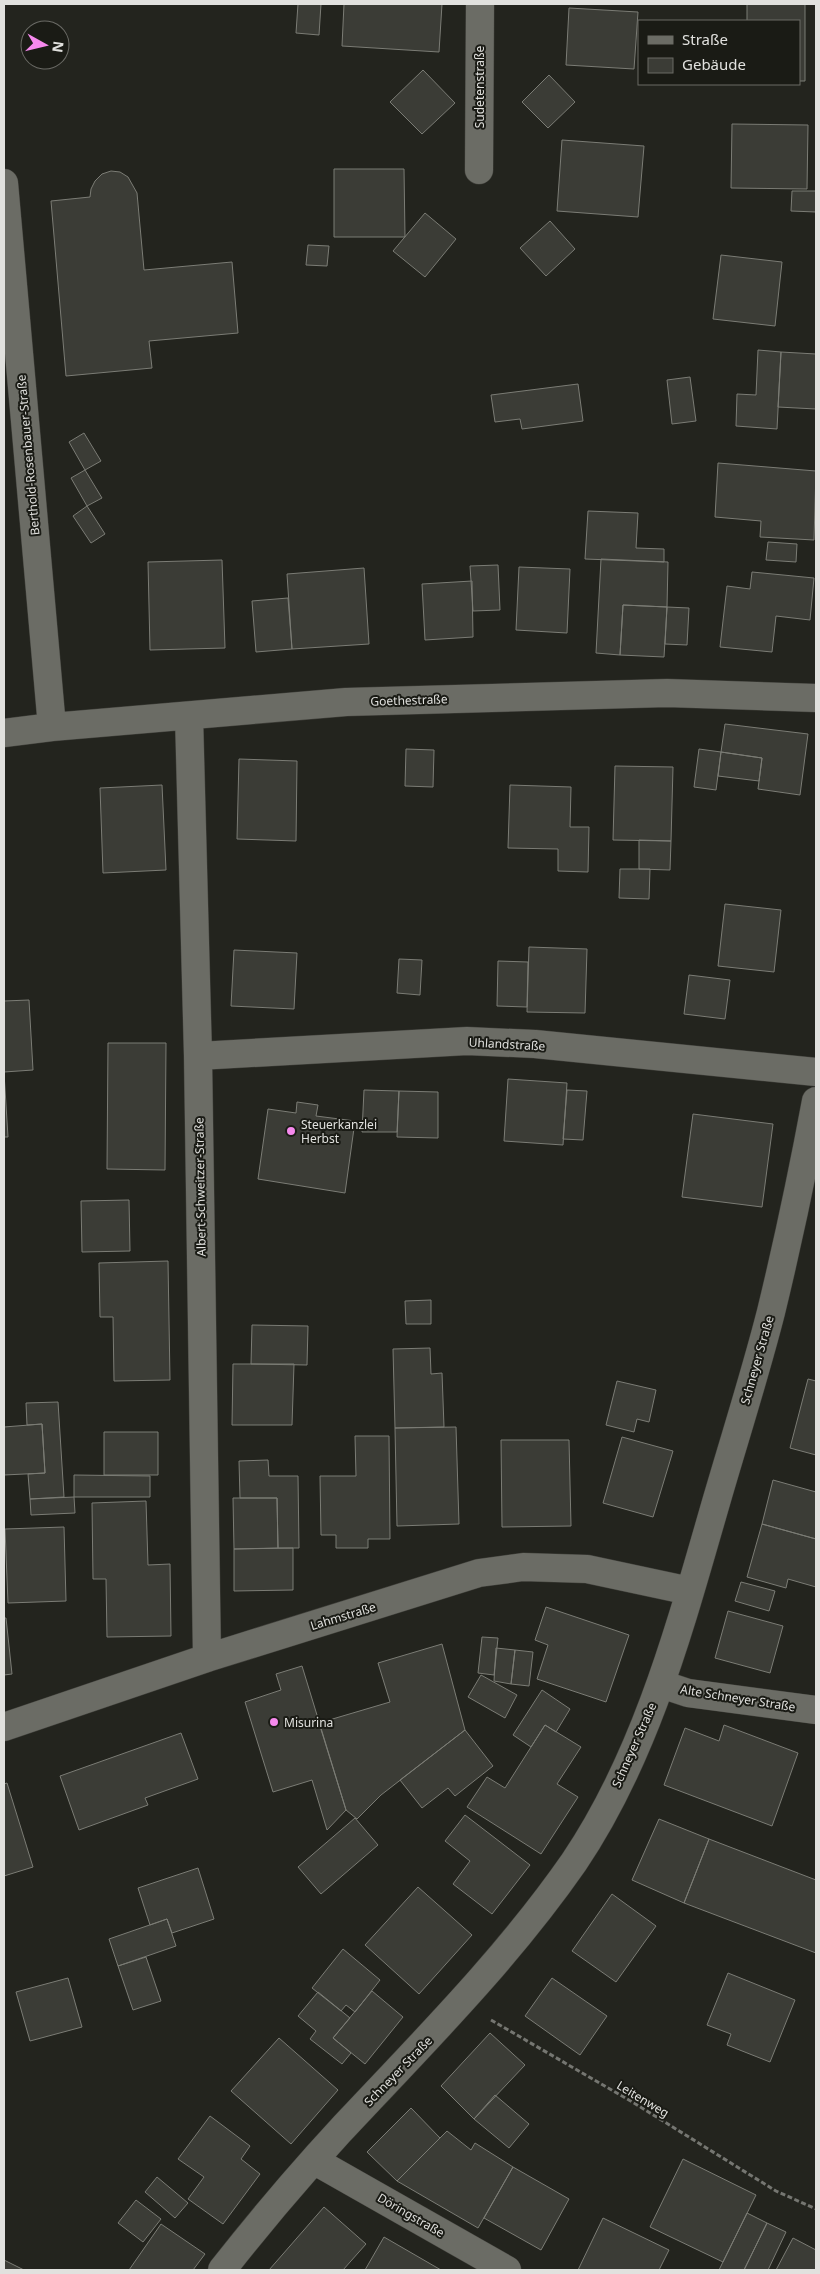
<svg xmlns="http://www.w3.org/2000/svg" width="820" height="2274" viewBox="0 0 820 2274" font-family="'Noto Sans',sans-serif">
	<rect width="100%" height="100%" fill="#23241e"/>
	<!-- building -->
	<path fill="#3b3c36" stroke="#7b7c75" d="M298 4H321L319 35 296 33Z
		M344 4H442L439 52 342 46Z
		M747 4H805V81H799V21H747Z
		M569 8 638 12 634 69 566 65Z
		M423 70 455 103 422 134 390 102Z
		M549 75 575 102 548 128 522 102Z
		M732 124 808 125 807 189 731 188Z
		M562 140 644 146 638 217 557 211Z
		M334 169H404L405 237H334Z
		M111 171 120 172 128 177 137 193 144 270 232 262 238 333 149 341 152 368 66 376 51 201 90 197 91 189 95 181 102 174Z
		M792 191H816V212L791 211Z
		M425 213 456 239 425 277 393 251Z
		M550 221 575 249 546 276 520 248Z
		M308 245 329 246 327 266 306 265Z
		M721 255 782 262 775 326 713 319Z
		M758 350 781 352 777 429 736 426 737 394 756 395Z
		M781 352 816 354V409L778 407Z
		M690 377 696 421 672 424 667 380Z
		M578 384 583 421 522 429 520 419 495 422 491 395Z
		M84 433 101 461 85 470 69 442Z
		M718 463 816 471 814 540 760 537 761 521 715 517Z
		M85 470 102 498 87 506 71 478Z
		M87 506 105 534 91 543 73 516Z
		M588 511 638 513 636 548 664 549V562L585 559Z
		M768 542 797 544 796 562 766 560Z
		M601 559 668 562 667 607 623 605 620 655 596 653Z
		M222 560 225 648 150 650 148 562Z
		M498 565 500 610 473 611 470 566Z
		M519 567 570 569 567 633 516 630Z
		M364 568 369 644 292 649 287 574Z
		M752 572 814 578 810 620 776 616 772 652 720 647 727 586 750 589Z
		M472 581 473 637 425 640 422 584Z
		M288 598 292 649 256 652 252 601Z
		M623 605 667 607 664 657 620 655Z
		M667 607 689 608 687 645 665 644Z
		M725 724 808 734 800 795 758 789 762 758 721 752Z
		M406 749 434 750 433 787 405 786Z
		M699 749 721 752 716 790 694 787Z
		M721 752 762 758 759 781 718 776Z
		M239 759 297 761 296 841 237 839Z
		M615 766 673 767 671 841 613 840Z
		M162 785 166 870 103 873 100 788Z
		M510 785 571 787 570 827H589L588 872 558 871V849L508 848Z
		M639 840 671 841 670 870 639 869Z
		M620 869H650L649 899 619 898Z
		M725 904 781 910 774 972 718 966Z
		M529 947 587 949 585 1013 527 1012Z
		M234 950 297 953 294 1009 231 1006Z
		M399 959 422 960 420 995 397 993Z
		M498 961 528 962 527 1007 497 1006Z
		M689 975 730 980 725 1019 684 1014Z
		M29 1000 33 1070 4 1072V1001Z
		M108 1043H166L165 1170 107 1169Z
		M4 1073 8 1137H4Z
		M508 1079 567 1083 563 1145 504 1141Z
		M364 1090 399 1091 397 1132H362Z
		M567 1090 587 1091 583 1140 563 1139Z
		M399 1091 438 1092V1138L397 1137Z
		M297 1102 318 1105 316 1116 355 1121 345 1193 258 1179 268 1109 296 1113Z
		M693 1114 773 1124 762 1207 682 1197Z
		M129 1200 130 1251 82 1252 81 1201Z
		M168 1261 170 1380 114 1381 113 1317H100L99 1263Z
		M431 1300V1324H406L405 1301Z
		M252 1325 308 1326 307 1365 251 1364Z
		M430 1348 431 1374 442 1373 444 1427 395 1428 393 1349Z
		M233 1364H294L292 1425H232Z
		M808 1379 816 1381V1455L790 1448Z
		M617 1381 656 1390 649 1422 637 1419 634 1432 606 1425Z
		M58 1402 64 1497 30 1499 28 1474 45 1473 42 1424 27 1425 26 1403Z
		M42 1424 45 1473 4 1475V1427Z
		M456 1427 459 1524 397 1526 395 1428Z
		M104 1432H158V1475H104Z
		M355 1436H389L390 1539H368V1548H336V1535H321L320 1476H356Z
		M622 1437 673 1451 653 1517 603 1503Z
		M501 1440H569L571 1526 502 1527Z
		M268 1460 269 1476H298L299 1548H278L277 1498H240L239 1461Z
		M74 1475 150 1476V1497H74Z
		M773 1480 816 1492V1539L762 1524Z
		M74 1497 75 1513 31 1515 30 1499Z
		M233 1498H277L278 1548 234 1549Z
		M146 1501 148 1565 170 1564 171 1636 107 1637 106 1579H93L92 1503Z
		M762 1524 816 1539V1587L788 1579 786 1588 747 1577Z
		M64 1527 66 1601 8 1603 5 1529Z
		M293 1548V1590L234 1591V1549Z
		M741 1582 775 1591 769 1611 735 1601Z
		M546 1607 629 1635 606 1702 537 1679 548 1645 535 1640Z
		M728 1611 783 1626 770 1673 715 1658Z
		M4 1618H6L12 1674 4 1675Z
		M482 1637 498 1638 494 1675 478 1673Z
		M442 1644 465 1730 381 1795 357 1819 346 1810 319 1723 390 1702 378 1663Z
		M496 1648 515 1650 511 1684 494 1681Z
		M515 1650 533 1652 529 1686 511 1684Z
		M302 1666 346 1810 327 1830 312 1780 273 1792 245 1702 281 1690 276 1674Z
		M481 1675 517 1695 505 1718 468 1697Z
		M542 1690 570 1709 556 1732 545 1725 531 1747 513 1735Z
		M545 1725 581 1747 557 1784 578 1797 541 1854 467 1807 487 1777 505 1788Z
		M724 1725 798 1753 772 1826 664 1785 685 1728 719 1741Z
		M465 1730 493 1766 455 1796 448 1788 422 1808 400 1780Z
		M181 1733 198 1779 145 1798 148 1805 79 1830 60 1776Z
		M7 1783 33 1867 4 1876V1784Z
		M465 1815 530 1865 492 1914 453 1884 470 1861 445 1841Z
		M355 1818 378 1845 321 1894 298 1867Z
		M659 1819 709 1839 684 1903 632 1880Z
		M709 1839 816 1880V1953L684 1903Z
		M198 1868 214 1919 172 1933 167 1919 150 1925 138 1888Z
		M418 1887 472 1935 419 1994 365 1945Z
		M612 1894 656 1926 616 1982 572 1951Z
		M167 1919 176 1946 118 1966 109 1939Z
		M343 1949 380 1980 355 2012 346 2005 341 2011 312 1988Z
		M146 1957 161 2001 133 2010 118 1966Z
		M728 1973 795 2000 770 2062 727 2045 731 2034 707 2025Z
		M68 1978 82 2027 30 2041 16 1992Z
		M552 1978 607 2016 580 2055 525 2016Z
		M372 1991 403 2017 365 2064 333 2038Z
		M318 1992 350 2018 333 2038 351 2053 342 2064 310 2039 316 2031 298 2016Z
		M490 2033 525 2065 474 2119 441 2086Z
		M279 2038 338 2090 291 2144 231 2091Z
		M495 2095 529 2124 509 2148 474 2119Z
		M411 2108 440 2138 397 2181 367 2152Z
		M210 2116 250 2146 241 2159 260 2174 223 2224 188 2199 204 2177 178 2159Z
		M447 2131 471 2150 475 2143 513 2167 478 2228 397 2181Z
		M683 2159 756 2195 723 2262 650 2227Z
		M513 2167 569 2199 541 2250 484 2218Z
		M157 2177 188 2203 175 2218 145 2192Z
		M136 2200 161 2219 143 2242 118 2223Z
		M324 2207 366 2244 343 2270H269Z
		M747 2213 767 2223 744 2270H719Z
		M603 2218 669 2250 659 2270H578Z
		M767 2223 786 2232 768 2270H744Z
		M161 2224 205 2254 193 2270H129Z
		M384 2237 441 2270H365Z
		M793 2238 816 2250V2270H776Z
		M4 2260 24 2270H4Z"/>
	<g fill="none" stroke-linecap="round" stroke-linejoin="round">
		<!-- minor casing -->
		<g stroke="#40403b" stroke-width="29">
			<path id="minor" d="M479 170 480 4
				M4 183 52 727
				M189 716 198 1056 207 1658
				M4 733 52 727 346 702 667 693 816 698
				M198 1056 467 1041 535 1044 816 1072
				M661 1684 688 1693 816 1710
				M4 1727 207 1658 479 1573 523 1567 587 1569 690 1591
				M315 2161 507 2270
				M222 2270C269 2210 319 2152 372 2097 443 2022 515 1947 574 1862 647 1754 681 1623 717 1499 735 1437 755 1375 771 1312 788 1242 803 1171 816 1101"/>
		</g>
		<!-- path -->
		<path stroke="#757671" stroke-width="3" stroke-dasharray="5 2.5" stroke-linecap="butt" d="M491 2020 634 2103 776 2191 816 2209"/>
		<!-- minor -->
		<use href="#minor" stroke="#6b6c65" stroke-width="28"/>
	</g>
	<!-- markers -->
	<g fill="#f689ed" stroke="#1a1b15" stroke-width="2">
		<circle cx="291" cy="1131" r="5"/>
		<circle cx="274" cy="1722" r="5"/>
	</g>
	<g text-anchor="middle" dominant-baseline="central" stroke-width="4" stroke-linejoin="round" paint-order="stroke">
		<!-- street labels -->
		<g font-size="12" fill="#e1e1de" stroke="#1a1b15">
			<text transform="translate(479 87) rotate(-90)">Sudetenstraße</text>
			<text transform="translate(28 455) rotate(-95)">Berthold-Rosenbauer-Straße</text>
			<text transform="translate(409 700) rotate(-2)">Goethestraße</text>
			<text transform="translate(507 1044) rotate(3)">Uhlandstraße</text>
			<text transform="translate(200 1187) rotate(-91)">Albert-Schweitzer-Straße</text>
			<text transform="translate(757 1360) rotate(-74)">Schneyer Straße</text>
			<text transform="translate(343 1616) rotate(-17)">Lahmstraße</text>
			<text transform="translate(738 1698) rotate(9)">Alte Schneyer Straße</text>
			<text transform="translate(634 1745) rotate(-66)">Schneyer Straße</text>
			<text transform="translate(398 2071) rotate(-46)">Schneyer Straße</text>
			<text transform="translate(643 2099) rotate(31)">Leitenweg</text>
			<text transform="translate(411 2215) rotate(30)">Döringstraße</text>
		</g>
		<!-- poi labels -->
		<g font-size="12" fill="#e1e1de" stroke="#1a1b15" text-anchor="start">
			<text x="301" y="1124">Steuerkanzlei<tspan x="301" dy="14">Herbst</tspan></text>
			<text x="284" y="1722">Misurina</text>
		</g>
	</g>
	<!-- border -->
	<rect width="820" height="2274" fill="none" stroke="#e1e1de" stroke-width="10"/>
	<!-- legend -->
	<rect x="638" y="20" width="162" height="65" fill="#1a1b15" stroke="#6a6a65"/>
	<rect x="648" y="36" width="25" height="8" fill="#6b6c65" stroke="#6a6a65"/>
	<text x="682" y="45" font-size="15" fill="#e1e1de">Straße</text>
	<rect x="648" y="58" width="25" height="15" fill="#3b3c36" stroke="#6a6a65"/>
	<text x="682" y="70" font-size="15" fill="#e1e1de">Gebäude</text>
	<!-- north arrow -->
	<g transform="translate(45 45) rotate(98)"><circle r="24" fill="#1a1b15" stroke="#6a6a65"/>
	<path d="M0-4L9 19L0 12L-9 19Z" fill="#f689ed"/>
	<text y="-8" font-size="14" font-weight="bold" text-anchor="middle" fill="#e1e1de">N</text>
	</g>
</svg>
